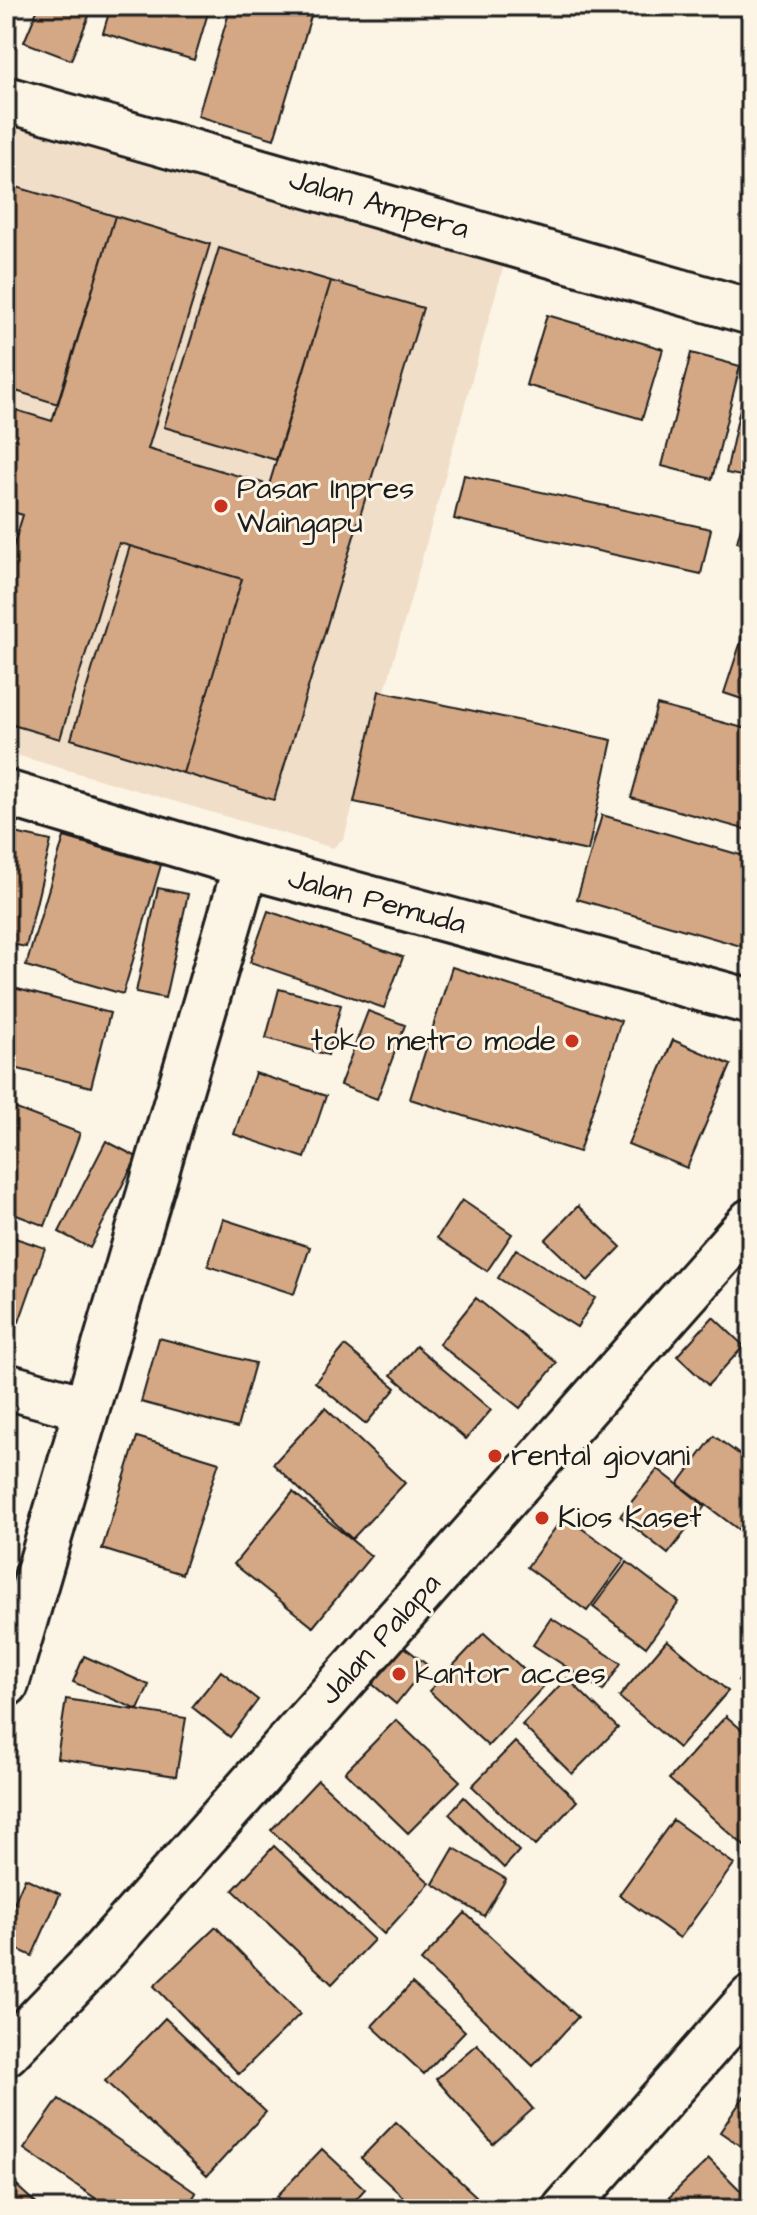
<svg xmlns="http://www.w3.org/2000/svg" width="757" height="2215" viewBox="0 0 757 2215" font-family="'Architects Daughter',sans-serif">
	<rect width="100%" height="100%" fill="#fcf5e5"/>
	<filter id="ink" filterUnits="userSpaceOnUse"><feTurbulence type="fractalNoise" baseFrequency=".0125" numOctaves="2"/><feDisplacementMap in="SourceGraphic" scale="16" xChannelSelector="R" yChannelSelector="G"/><feConvolveMatrix kernelMatrix="1 2 1 2 8 2 1 2 1" color-interpolation-filters="sRGB"/></filter>
	<g filter="url(#ink)">
		<!-- built -->
		<path fill="#f0dec8" d="M6 117 505 261 344 838 333 848 6 752Z"/>
		<!-- building -->
		<path fill="#d4a885" stroke="#1c1c1c" stroke-width="2" d="M39 6H93L71 60 24 42Z
			M111 6H210L194 60 103 33Z
			M231 6H314L274 139 198 116Z
			M6 184 115 216 58 404 6 388Z
			M115 216 210 244 148 449 269 485 331 281 423 308 274 800 183 773 242 579 130 546 119 543 60 739 6 723V570L23 515 6 510V407L52 421Z
			M219 248 331 281 276 460 164 427Z
			M547 315 663 349 642 419 526 385Z
			M691 353 740 366 712 479 662 466Z
			M744 390 751 391V478L726 473Z
			M464 475 711 529 701 574 454 519Z
			M750 494H751V546L737 542Z
			M130 546 242 579 183 773 71 739Z
			M751 611V702L724 693Z
			M379 691 612 740 588 851 354 802Z
			M657 705 751 730V831L631 798Z
			M602 815 751 858V949L577 899Z
			M6 831 51 841 26 947 6 943Z
			M64 837 161 865 123 994 26 966Z
			M158 888 188 894 165 998 136 992Z
			M268 911 403 957 384 1008 250 962Z
			M452 967 621 1021 579 1152 410 1099Z
			M6 986 110 1013 91 1087 6 1066Z
			M279 989 341 1005 328 1055 266 1038Z
			M368 1011 405 1025 377 1099 340 1085Z
			M673 1040 731 1065 687 1168 628 1144Z
			M255 1073 326 1096 305 1158 234 1134Z
			M6 1105 80 1133 45 1226 6 1211Z
			M106 1141 137 1157 90 1248 59 1232Z
			M462 1200 512 1234 487 1271 437 1238Z
			M578 1206 621 1247 588 1281 545 1240Z
			M223 1219 310 1247 294 1294 208 1266Z
			M6 1235 45 1248 19 1322 6 1317Z
			M516 1249 595 1298 577 1327 498 1278Z
			M476 1298 557 1363 520 1408 439 1344Z
			M713 1317 744 1346 708 1385 677 1356Z
			M159 1338 255 1363 237 1428 141 1402Z
			M345 1346 396 1388 366 1424 315 1382Z
			M416 1346 491 1410 466 1439 391 1375Z
			M325 1408 405 1483 352 1539 273 1464Z
			M714 1436 751 1463V1539L678 1484Z
			M137 1437 219 1462 182 1574 102 1549Z
			M658 1469 705 1506 668 1554 620 1516Z
			M293 1492 371 1556 313 1627 234 1564Z
			M564 1516 625 1559 587 1611 527 1567Z
			M627 1562 679 1602 646 1647 593 1607Z
			M551 1618 621 1663 603 1691 533 1645Z
			M484 1633 543 1687 488 1746 429 1691Z
			M667 1640 728 1691 679 1748 619 1697Z
			M402 1645 427 1665 396 1704 371 1683Z
			M84 1656 149 1685 138 1710 73 1682Z
			M751 1662V1689L738 1681Z
			M221 1671 258 1700 230 1737 192 1707Z
			M567 1678 618 1728 572 1774 522 1725Z
			M66 1699 186 1718 176 1776 57 1758Z
			M726 1716 751 1738V1852L669 1779Z
			M396 1720 460 1781 408 1833 345 1772Z
			M515 1742 577 1801 535 1846 472 1786Z
			M318 1780 430 1883 384 1934 271 1830Z
			M464 1797 519 1851 504 1868 449 1814Z
			M673 1820 734 1864 680 1938 619 1895Z
			M274 1846 374 1940 332 1984 233 1890Z
			M454 1848 506 1879 484 1916 433 1884Z
			M25 1878 60 1894 32 1956 6 1944V1921Z
			M465 1913 578 2017 533 2066 421 1961Z
			M216 1927 300 2014 239 2074 154 1986Z
			M412 1983 465 2031 424 2074 372 2026Z
			M165 2018 266 2112 207 2176 105 2081Z
			M477 2044 533 2109 493 2144 436 2079Z
			M751 2086V2153L720 2132Z
			M59 2099 196 2193 186 2209H111L24 2149Z
			M396 2122 476 2196 464 2209H416L361 2158Z
			M322 2149 365 2189 347 2209H290L277 2196Z
			M709 2159 751 2201V2209H657Z
			M6 2176 42 2209H6Z"/>
		<g fill="none" stroke-linecap="round" stroke-linejoin="round">
			<!-- minor casing -->
			<g stroke="#1c1c1c" stroke-width="50">
				<path id="minor" d="M6 99 751 312
					M6 1386 85 1408
					M6 1684 246 865
					M6 2053 92 1964 751 1221"/>
			</g>
			<!-- tertiary casing -->
			<g stroke="#1c1c1c" stroke-width="50">
				<path id="tertiary" d="M6 793 246 865 751 1002
					M565 2209 751 1998"/>
			</g>
			<!-- minor -->
			<use href="#minor" stroke="#fcf5e5" stroke-width="44"/>
			<!-- tertiary -->
			<use href="#tertiary" stroke="#fcf5e5" stroke-width="44"/>
		</g>
	</g>
	<!-- markers -->
	<g fill="#c8321e" stroke="#fcf5e5" stroke-width="3">
		<circle cx="221" cy="506" r="8"/>
		<circle cx="572" cy="1041" r="8"/>
		<circle cx="495" cy="1456" r="8"/>
		<circle cx="542" cy="1518" r="8"/>
		<circle cx="399" cy="1674" r="8"/>
	</g>
	<g text-anchor="middle" dominant-baseline="central" stroke-width="6" stroke-linejoin="round" paint-order="stroke">
		<!-- street labels -->
		<g font-size="30" fill="#1c1c1c" stroke="#fcf5e5">
			<text transform="translate(379 204) rotate(16)">Jalan Ampera</text>
			<text transform="translate(377 901) rotate(15)">Jalan Pemuda</text>
			<text transform="translate(380 1639) rotate(-48)">Jalan Palapa</text>
		</g>
		<!-- poi labels -->
		<g font-size="30" fill="#1c1c1c" stroke="#fcf5e5" text-anchor="start">
			<text x="237" y="489">Pasar Inpres<tspan x="237" dy="34">Waingapu</tspan></text>
			<text x="556" y="1041" text-anchor="end">toko metro mode</text>
			<text x="511" y="1456">rental giovani</text>
			<text x="558" y="1518">Kios Kaset</text>
			<text x="415" y="1674">kantor acces</text>
		</g>
	</g>
	<!-- margin -->
	<rect width="757" height="2215" fill="none" stroke="#fcf5e5" stroke-width="32"/>
	<rect x="16" y="16" width="725" height="2183" fill="none" stroke="#1c1c1c" stroke-width="3" filter="url(#ink)"/>
</svg>
